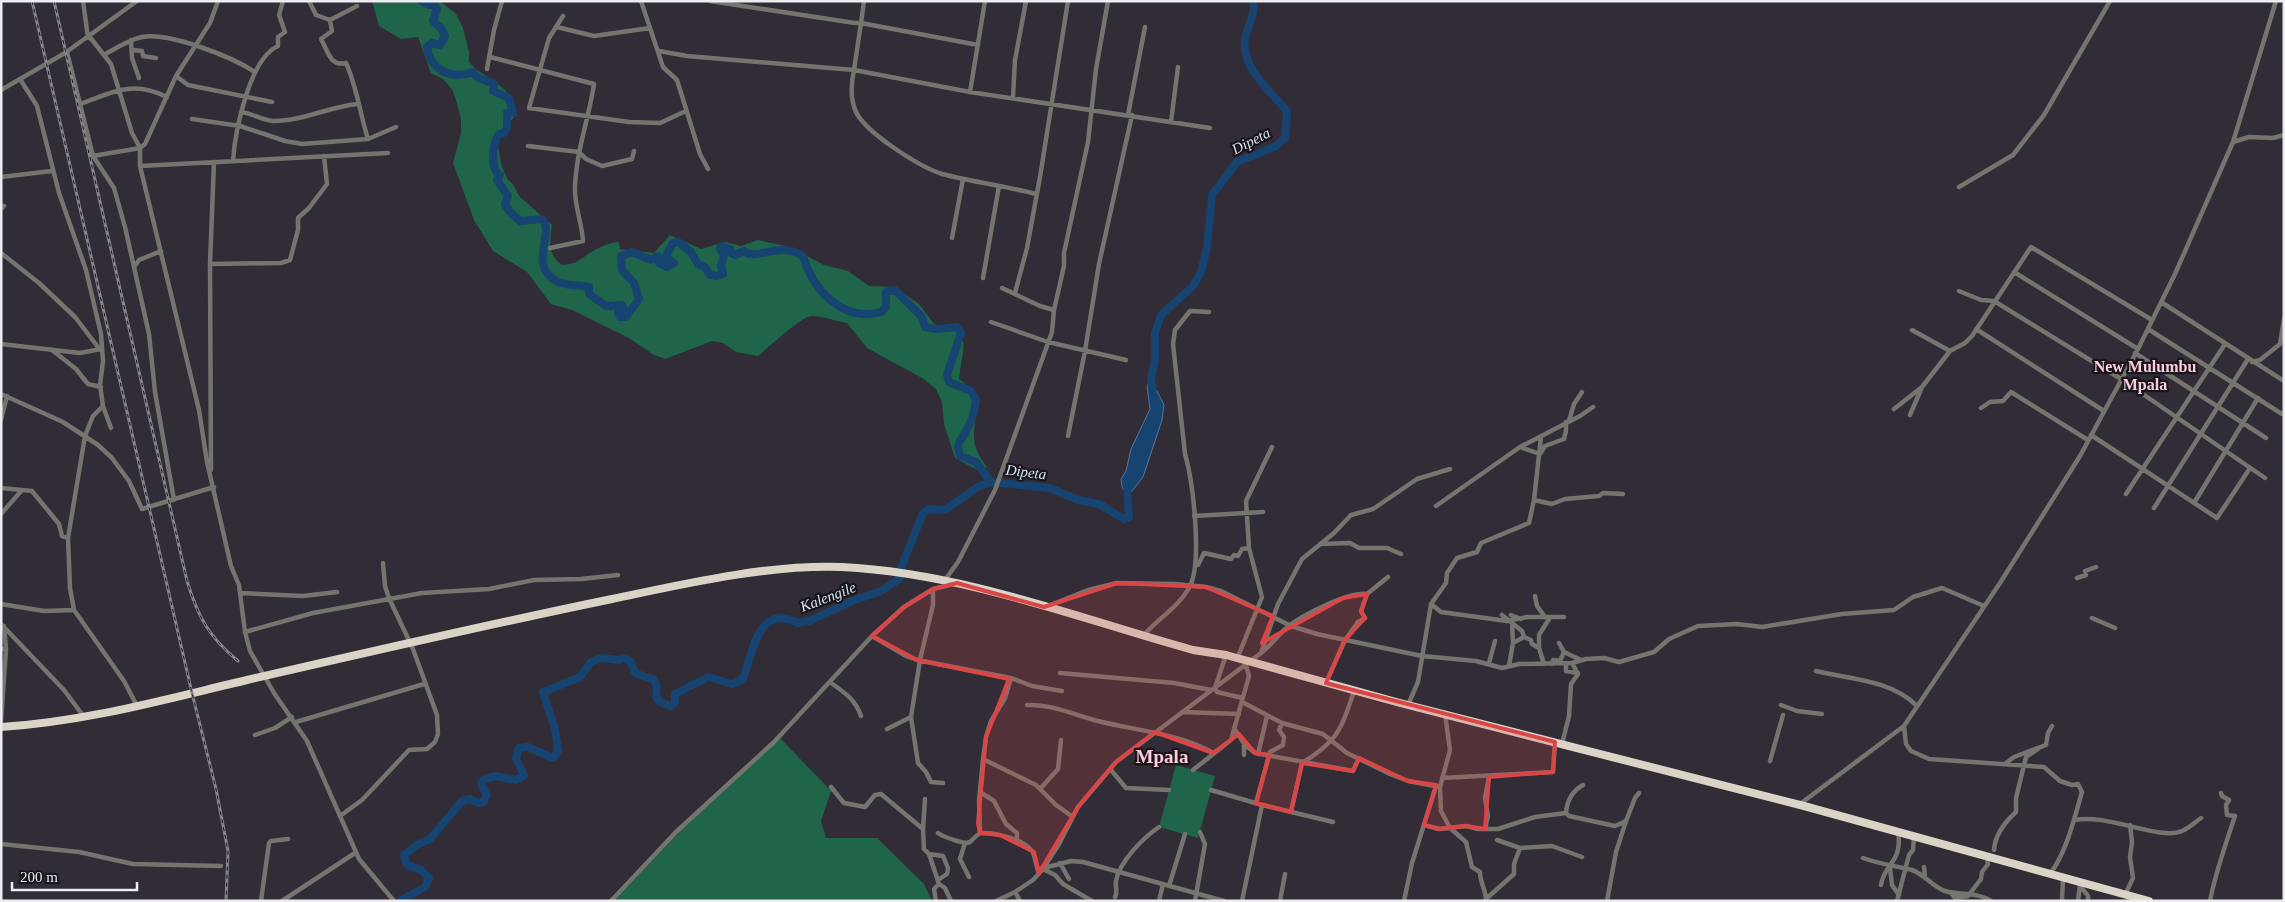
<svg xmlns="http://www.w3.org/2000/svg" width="2285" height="902" viewBox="0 0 2285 902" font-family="Georgia,serif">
	<rect width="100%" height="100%" fill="#312c36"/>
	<!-- green -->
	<path fill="#1f654a" d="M372 1H440L456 14 463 28 469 52V62C486 82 520 86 513 119L510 120 509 129 497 141 502 167 508 180 513 184 519 196 552 225C550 241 547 255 562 265 567 264 574 264 578 261 590 253 603 243 619 242L620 249 654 253 670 235 701 249 725 242 741 246 758 240 790 247 824 265 848 271 869 286 895 287 919 304 935 325 960 326C967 348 961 357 959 379L971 388 979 399C975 428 967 442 987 467L979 471 955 458 944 424 942 402 936 389 922 378 867 348 847 323C836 321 822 316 811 316 801 317 769 347 758 356L736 352 723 343 712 341 665 359 654 355 629 338 572 310 551 304 527 272 493 251 474 220 453 163 461 133V119L456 100 452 89 443 79 431 73 418 37 401 39 379 26Z
		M780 738 831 791 821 821 826 838H877L924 884 932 901H614L678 833Z
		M1176 765 1215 776 1198 838 1159 827Z"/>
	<!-- water -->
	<path fill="#164370" stroke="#577597" d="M1151 379 1164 405 1162 420 1143 477 1128 496 1122 487 1121 479 1126 471 1131 449 1150 409 1147 386Z"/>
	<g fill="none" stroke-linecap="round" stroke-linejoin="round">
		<!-- river -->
		<path stroke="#164370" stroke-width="8" d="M421 1 429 5H434L437 9 433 21 441 28 445 36 440 45 432 43 427 47C430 70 451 80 473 72L477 77 494 84 493 91 509 98 513 113H507V127L504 133 499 134C493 143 489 168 500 175L497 180 508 196 505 204 509 211 520 221 542 219C556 233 526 266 558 282 568 286 579 285 589 287V294L606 306 622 305 623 308 618 313 620 317H626L639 299 634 283 622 270 621 256 632 252 651 260 658 256 661 258 659 263 667 267 674 263 668 259 667 254 673 243 678 242 691 252 698 264 705 267 710 275 717 276 723 274 721 266 724 255 720 249 721 246 730 249V252L735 255 744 251C757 262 779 240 803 256 813 290 843 323 881 312L886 307V292L895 290 922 317 925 327 937 329 957 327 961 333 947 375 949 382 971 391 976 400C975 411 972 421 966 431 961 442 955 441 960 456L976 462 991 482 1050 488 1078 500 1099 504 1124 519 1129 517 1127 486
			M1153 389 1151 379 1155 360V333L1161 315 1193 286 1201 272 1207 247 1212 195 1237 162 1276 146 1285 138 1287 111C1270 91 1241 68 1245 39 1247 26 1256 15 1253 1
			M400 901 425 887 429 878 421 870 407 865 404 855 417 845 430 839 462 801 470 799 478 803 484 802 487 795 481 784 484 779 496 776 516 780 524 776 516 758 519 748 528 747 553 758 558 751 555 729 543 692 580 677 591 662 601 658 619 660 624 658 631 662 635 673 654 680 657 687 656 697 660 702 671 706 675 703V694L708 677 732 684 743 679C752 655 758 602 797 623L809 621 852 601 881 591 899 579 904 560 923 513 929 509 945 510 976 488 991 482"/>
		<!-- street -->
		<path stroke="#76746f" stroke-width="4.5" d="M83 1 88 38
			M218 1 210 23 176 76 155 122 145 144 140 148V166L199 410 207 462 231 566 239 585 245 632 250 651 274 693 307 741 359 859 394 901
			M309 1 316 15 330 20
			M641 1 663 67 677 80 700 154 708 169
			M710 1 855 23H861L864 1
			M357 6 330 20 332 31 321 39C328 51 330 67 346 63 357 87 360 114 368 139L396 127
			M563 16 549 38 529 108 629 122 660 123 686 111
			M557 27 594 36 650 28
			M89 36 111 64 132 133 140 148 93 156
			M131 40 132 58 139 78
			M978 45 861 23 854 70 970 92 1210 128
			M132 50 142 51 143 56 156 58
			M659 51 687 56 854 70C851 84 850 99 856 112 866 133 920 167 942 174 973 182 1005 186 1036 194
			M67 52 93 156 114 188 125 227 149 334 155 392 174 500
			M104 55C116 48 128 40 142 37 170 32 232 57 255 72
			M490 57 594 84C589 118 576 152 575 187 574 205 582 223 583 241L550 248
			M487 69 494 30 502 1
			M176 76 188 85 272 102
			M20 79 37 106 59 193 86 270 101 334 103 361 100 385 103 406 111 428
			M1 90 65 53 137 1
			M970 92 985 1
			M1013 97 1015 60 1026 1
			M80 104C114 92 132 80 167 97
			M241 112C252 113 263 121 274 121 302 121 329 107 357 104
			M1128 115 1145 27
			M192 119 240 126 285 141 302 144 368 139
			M1171 122 1178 67
			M2233 142 2249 137 2273 138 2284 135
			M528 146 579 152 586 159 602 166 632 159 634 151
			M233 161C235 132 249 59 278 46V37L285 32 279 15 283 1
			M140 166 388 153
			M1 177 52 171
			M1959 187 2013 155 2044 115 2110 1
			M1 209 4 206
			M952 238 963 179
			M1 253 39 283 75 317 98 347
			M210 264 214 162
			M134 267 139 260 161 251
			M2014 272 2138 349
			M983 278 999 186
			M1959 291 1981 300 1994 301 2121 379 2265 478
			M1015 293 1027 248 1040 177 1068 1
			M2161 302 2284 381
			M1054 310 1064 266V253L1088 142 1096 69 1108 1
			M991 322 1048 342 1126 360
			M1976 329 2104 411
			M2148 329 2282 414
			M1912 330 1950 351
			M1 344 80 353 101 349
			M52 350 76 369 88 384 101 387
			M2135 353 2266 438
			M2252 362 2260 360 2280 344 2284 319
			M1 394 63 422 98 445 112 458 129 481 142 509 214 487
			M103 406 93 416 85 436 68 538 70 588 74 610 124 681 137 706
			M1981 408 1990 402 2003 401 2011 392 2088 440
			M1894 409 1922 387 1950 351 1965 343 1972 336 2031 247 2152 320
			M1910 415 1922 387
			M1 420 7 396
			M1569 421 1574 404 1582 392
			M2091 435 2217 518 2250 468
			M1068 436 1085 351 1099 264 1132 115
			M1520 447 1540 454 1545 446 1564 439 1566 431V422
			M211 470 210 264 281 263 290 260 298 230V218L309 208 327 184 324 156
			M1 488 32 491 59 524 62 536 68 538
			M2126 494 2225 344
			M1534 500 1541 437
			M2194 503 2258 398
			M1436 506 1520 447 1580 416 1593 407
			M2154 508 2248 359
			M1 514 22 490
			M1194 516 1263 512
			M1320 544 1350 543 1359 548H1387L1401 554
			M1195 565H1198L1204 553 1231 559 1234 555 1238 556 1242 549 1249 548
			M2085 571 2096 567
			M2077 578 2086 575
			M945 580 958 562 995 490 1052 332 1054 310 1040 306 1002 288
			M240 593 303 596 337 592
			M1535 596 1537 606 1545 617
			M1 604 44 611 74 610
			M1431 604 1441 612 1507 621 1527 617H1564
			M1048 606 1088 590 1117 583 1175 584 1206 587 1221 591 1291 626 1317 634 1422 656 1476 661 1502 668 1519 664 1572 663 1586 659 1604 658 1619 662 1654 652 1669 639 1698 626 1737 624 1762 627 1842 614 1894 610 1913 597 1942 588 1984 606
			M1502 615 1522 631 1524 637 1531 640 1532 644 1539 648 1544 664
			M1511 615 1521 619
			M2092 618 2115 628
			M1 624 64 690 84 717
			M245 632 313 613 422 593 489 589 534 580 581 579 618 575
			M1144 635C1159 617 1177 609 1189 588 1203 564 1193 481 1185 454L1173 344 1175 330 1190 311 1209 312
			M872 636 906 656 917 660 1011 678 1032 686 1062 691
			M1513 643 1524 637
			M1559 643 1564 652 1581 660
			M1539 648V635L1549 619 1548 617
			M1 649H6L4 626
			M1261 653C1270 646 1275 639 1283 631 1297 617 1347 592 1367 594
			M1226 655 1215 688 1217 692 1243 698
			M1237 659 1262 597 1249 548 1246 501 1272 447
			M1489 663 1495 641
			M1552 664 1553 660 1560 661 1564 652
			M1566 664V671L1578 673
			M1509 666 1513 643 1512 623
			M1816 671C1849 679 1892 680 1917 706
			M1060 673 1174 683 1211 690
			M1011 678 1005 698 991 721 986 737 983 759 1036 785 1056 805 1073 817
			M831 683C845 693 855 699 861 716
			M1326 683 1345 640 1358 622 1365 618 1361 611 1367 594 1388 577
			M1242 702 1282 723 1323 734 1347 753 1390 774 1408 781 1440 787
			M1027 705C1050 704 1073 714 1094 720 1131 730 1179 733 1213 753
			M1408 705 1418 682 1431 604 1446 583 1447 573 1457 558 1477 552 1481 543 1529 523 1534 500 1552 504 1565 499 1599 496 1603 493 1623 494
			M1781 705 1797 711 1822 714
			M1182 712 1239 714
			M1445 714 1450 750 1440 787 1441 811 1450 828 1466 842 1472 867 1480 872C1480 882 1485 888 1486 899L1514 874V864L1520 848
			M911 717 918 763 926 772 931 782 943 783
			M1 722 6 649
			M296 722 424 684
			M1904 726 1906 744 1911 751 1929 759 2044 767 2060 781 2072 785 2078 784 2082 792C2074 819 2067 851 2050 874
			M1234 728 1245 745 1255 753 1353 771 1359 758
			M887 729 911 717 920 660 933 605V589
			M255 735 275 728 292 717
			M1562 744 1569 716 1571 684 1578 674 1572 663
			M1258 754 1267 716
			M1244 755V743
			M983 759 979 801 980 833C994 832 1023 839 1032 851 1035 855 1036 867 1039 873
			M1770 761 1783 715
			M2006 763 2014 757 2046 745 2048 733 2052 726
			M1111 770 1126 788 1169 790
			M1193 770 1231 740 1249 676 1245 662
			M1442 778 1553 772 1555 742
			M831 787 844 803 865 807 875 795 881 794 923 829
			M1040 789 1058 769 1061 740
			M1211 790 1262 805 1333 822
			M980 792 994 801 1006 824 1017 833V842
			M925 799 923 829 924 849 929 854 939 884 934 889 936 901
			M1256 803 1270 752 1283 745 1284 737 1279 730 1282 723
			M1800 804 1904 726 2000 583 2080 456 2138 349 2175 274 2233 142 2276 1
			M1291 812 1302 763C1338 741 1341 730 1354 691
			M1566 813C1567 800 1572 791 1583 785
			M340 816 362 800 409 750 427 749 435 742 438 734 437 715 413 649 389 598 385 586 383 563
			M2075 820C2106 813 2160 841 2182 831 2189 828 2195 822 2201 818
			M1424 825 1439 829 1466 826 1478 829H1498L1535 817 1566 813 1569 816 1615 826 1626 821 1635 798 1639 793
			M1485 829 1488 816 1485 798 1489 777
			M938 833C944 837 965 845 970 842 973 839 977 835 980 833
			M1497 840 1520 848 1552 846 1582 857
			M965 843 960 859 969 877
			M1 844 79 852 133 864 221 866
			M1994 850C1995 834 2005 822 2016 812V798L2026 757 2038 749
			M929 854 943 856 948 868 947 874 938 880
			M1863 858C1879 864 1896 866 1912 870 1924 874 1933 887 1945 891 1961 896 1975 891 1991 901
			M1060 863 1069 879
			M1924 867 1925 878
			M1044 868 1071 861 1083 862 1224 901
			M1890 868 1892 885 1899 895
			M1043 869 1055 875 1063 884 1092 901
			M939 884 945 888 951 901
			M2079 884 2088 896V901
			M1881 885C1884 863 1903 863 1898 832
			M1169 886 1185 834
			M1015 892 1020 901
			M1951 893 1955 898 1968 896 1981 879 1982 872 1988 864 1987 858
			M2125 895 2133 878 2130 857 2132 842 2130 825
			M1115 897C1118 891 1115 887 1116 881 1119 862 1144 837 1159 827
			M261 901 269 843 271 841 288 839
			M282 901 355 853
			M611 901 676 832 774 742 872 636 904 607 933 589 954 584
			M996 901 1015 892 1033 880 1043 869 1059 844 1078 807 1116 762 1261 653 1278 604 1302 559 1334 533 1351 515 1373 509 1417 479 1450 469
			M1159 901 1163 884
			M1195 901 1205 844 1200 832
			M1242 901 1262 805
			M1280 901 1285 874
			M1404 901 1412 863 1436 786
			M1607 901 1616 852 1626 821
			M1897 901 1909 855 1913 850 1914 837
			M2062 901 2063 878
			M2078 901 2080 885
			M2210 901C2215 874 2226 843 2235 816L2227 815 2226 805 2229 800 2222 796 2221 793"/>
		<!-- highway -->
		<path stroke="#dad4c7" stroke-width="8" d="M1 727C85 722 166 699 247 680 369 652 490 624 612 599 683 584 770 564 842 567 963 573 1078 618 1193 650L1226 655 1400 703 1804 806 2149 901"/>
		<!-- rail casing -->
		<g stroke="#88848c" stroke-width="3">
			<path id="rail" d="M32 1 192 693 216 789 228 851 226 901
				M54 1 187 581C198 617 209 637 238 661"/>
		</g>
		<!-- rail -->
		<use href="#rail" stroke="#18161a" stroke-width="1" stroke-dasharray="4" stroke-linecap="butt"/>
	</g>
	<!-- marked area -->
	<path fill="#da4546" fill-opacity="0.2" stroke="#da4546" stroke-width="4" stroke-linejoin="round" d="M957 583 1044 607 1117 583 1206 587 1273 616 1262 643 1343 598 1367 594 1361 612 1365 618 1345 640 1326 683 1555 742 1553 772 1489 777 1485 829 1466 826 1439 829 1424 825 1436 785 1408 781 1359 758 1353 771 1302 763 1291 812 1256 803 1269 755 1255 753 1239 734 1213 753 1155 732 1116 762 1078 807 1039 873 1034 852 1000 835 980 833 978 823 986 737 1009 679 917 660 872 636 904 607 933 589Z"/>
	<g text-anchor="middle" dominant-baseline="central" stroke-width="4.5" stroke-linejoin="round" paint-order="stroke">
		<!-- water labels -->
		<g font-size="15" font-style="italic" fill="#d7e4f2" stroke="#18161a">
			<text transform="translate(1251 141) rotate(-27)">Dipeta</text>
			<text transform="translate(1026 472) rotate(7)">Dipeta</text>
			<text transform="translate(828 597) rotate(-21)">Kalengile</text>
		</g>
		<!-- quarter labels -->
		<g font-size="16" font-weight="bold" fill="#fdccde" stroke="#18161a">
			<text x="2145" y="366">New Mulumbu<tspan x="2145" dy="18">Mpala</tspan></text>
		</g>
		<!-- district labels -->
		<g font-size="19" font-weight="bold" fill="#fdccde" stroke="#18161a">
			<text x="1162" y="756">Mpala</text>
		</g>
	</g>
	<!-- border -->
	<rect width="2285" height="902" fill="none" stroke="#eeebf1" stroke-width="5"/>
	<!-- scale -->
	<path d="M12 882v8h125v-8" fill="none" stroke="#eeebf1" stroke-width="2.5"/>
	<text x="20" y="882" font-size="15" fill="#eeebf1" stroke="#18161a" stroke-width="4" paint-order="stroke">200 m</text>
</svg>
